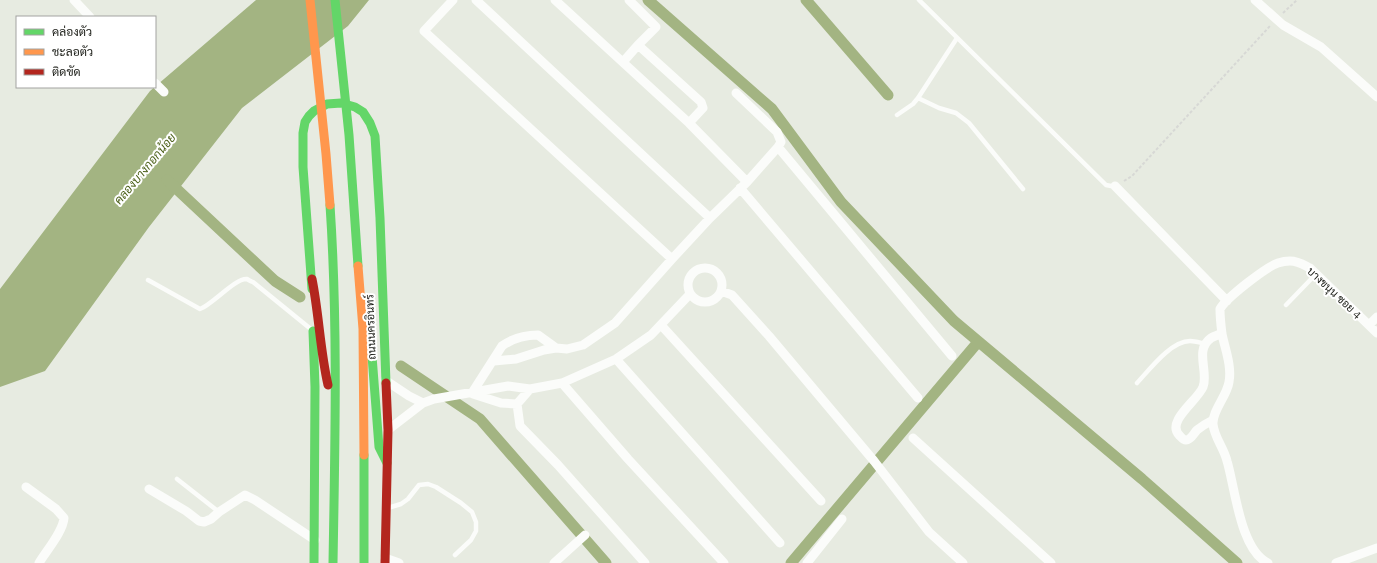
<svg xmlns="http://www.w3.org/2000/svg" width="1377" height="563" viewBox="0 0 1377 563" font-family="'Roboto Serif',Sarabun,serif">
	<rect width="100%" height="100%" fill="#e7ebe1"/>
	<!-- water -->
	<path fill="#a3b482" d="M256 0H369L348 26 242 108 149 227 45 371 0 387V289L150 91Z"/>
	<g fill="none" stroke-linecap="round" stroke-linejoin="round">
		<!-- canal -->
		<path stroke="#a3b482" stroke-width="11" d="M648 0 772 109 841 202 954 321 1142 479 1237 563
			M806 0 888 95
			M167 180 275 281 300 297
			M401 366 480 419 606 563
			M791 563 978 342"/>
		<!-- path -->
		<path stroke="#d7d8d5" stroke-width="2" stroke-dasharray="3 2" stroke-linecap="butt" d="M1283 13 1297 0
			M1124 181 1132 176 1270 26"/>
		<!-- lane -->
		<path stroke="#fbfcfa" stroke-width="4.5" d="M919 0 1106 185 1111 186H1115
			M918 98 939 108 956 113 969 123 1023 189
			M897 115 913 104 918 98 957 38
			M148 280 200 309C213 304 235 278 247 279 247 279 252 282 253 282L312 330
			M1286 305 1316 274
			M1137 383C1150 369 1171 341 1190 341 1195 341 1201 343 1206 344
			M177 479 219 512
			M388 508 401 504 408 499 419 485 428 484 436 487 461 503 472 512 476 522V531L471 540 455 555"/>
		<!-- street -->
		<path stroke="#fbfcfa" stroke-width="9" d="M74 0 90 17
			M453 0 424 31 672 259
			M476 0 710 218
			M555 0 689 123 747 182
			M629 0 656 27 638 45
			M1255 0 1283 25 1321 47 1377 97
			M623 62 638 45 701 102 703 108 689 123
			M155 83 164 92
			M736 93 777 132 781 142 778 147
			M1115 186 1227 301
			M740 188 918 398
			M688 285a17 17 0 1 1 34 0a17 17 0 1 1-34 0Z
			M721 291 732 295 769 336 874 461 929 532 963 563
			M661 325 821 501
			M1369 325 1377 317
			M616 359 780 543
			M494 361 516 359 544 350 556 348 567 349 583 345 615 323 672 259 710 218 747 182 778 147 952 356
			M385 380 409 396 423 403
			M562 383 628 459 724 563
			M530 389 517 404 520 426 558 465 645 563
			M472 393 502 346C513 338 525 335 538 335L556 348
			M473 394 501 403 517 404
			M1213 420C1207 423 1202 426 1197 430 1194 433 1191 440 1186 440 1183 440 1181 437 1179 435 1166 421 1198 400 1203 387 1209 372 1194 350 1211 338 1214 336 1219 335 1222 333
			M388 430 423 403 434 399 508 386 530 389 562 383 616 359 651 335 690 294
			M913 438 1051 563
			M26 487 56 509 64 518C63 532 46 551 39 563
			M149 489 186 511 199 521 204 522 211 519 219 512 245 495 255 500 315 540
			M385 558 399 563
			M554 563 585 535
			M807 563 842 519
			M1268 563C1240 550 1235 487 1227 461 1224 448 1214 437 1213 424 1212 411 1227 396 1229 382 1232 366 1225 349 1222 334 1221 326 1220 317 1220 309 1226 298 1266 267 1278 263 1281 262 1287 261 1290 261 1298 261 1304 265 1310 268L1377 333
			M1336 563 1377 548"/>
		<!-- fast -->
		<path stroke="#63d668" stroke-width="9" d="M335 0 349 135 358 266
			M330 205C338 324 335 444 333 563
			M312 289 303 167V133L305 122 309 116 314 111 327 104 341 103 355 107 363 112 370 123 375 136 380 218 386 383
			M313 331 315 387 314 563
			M372 356 379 447 387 463
			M364 455V563"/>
		<!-- slow -->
		<path stroke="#ff974d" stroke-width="9" d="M310 0 326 154 330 205
			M358 266 363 329 364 455"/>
		<!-- jam -->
		<path stroke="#b3261e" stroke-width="9" d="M312 279C319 314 320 350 328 385
			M385 563 388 430 386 383"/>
	</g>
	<g text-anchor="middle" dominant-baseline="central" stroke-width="4" stroke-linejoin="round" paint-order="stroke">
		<!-- street labels -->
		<g font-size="11" fill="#181a14" stroke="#fff">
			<text transform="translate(1334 293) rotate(43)">บางขนุน ซอย 4</text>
			<text transform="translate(371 327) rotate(-92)">ถนนนครอินทร์</text>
		</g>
		<!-- water labels -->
		<g font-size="12" font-style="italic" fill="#4b6018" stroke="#fff">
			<text transform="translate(145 169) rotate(-50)">คลองบางกอกน้อย</text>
		</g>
	</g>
	<!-- legend -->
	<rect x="16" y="16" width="140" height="72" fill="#ffffff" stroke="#a3a3a1"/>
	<rect x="24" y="29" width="20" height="6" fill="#63d668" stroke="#a3a3a1"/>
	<text x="52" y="36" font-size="12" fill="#181a14">คล่องตัว</text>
	<rect x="24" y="49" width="20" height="6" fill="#ff974d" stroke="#a3a3a1"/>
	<text x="52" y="56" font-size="12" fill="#181a14">ชะลอตัว</text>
	<rect x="24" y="69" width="20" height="6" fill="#b3261e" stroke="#a3a3a1"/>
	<text x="52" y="76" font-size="12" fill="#181a14">ติดขัด</text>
</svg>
